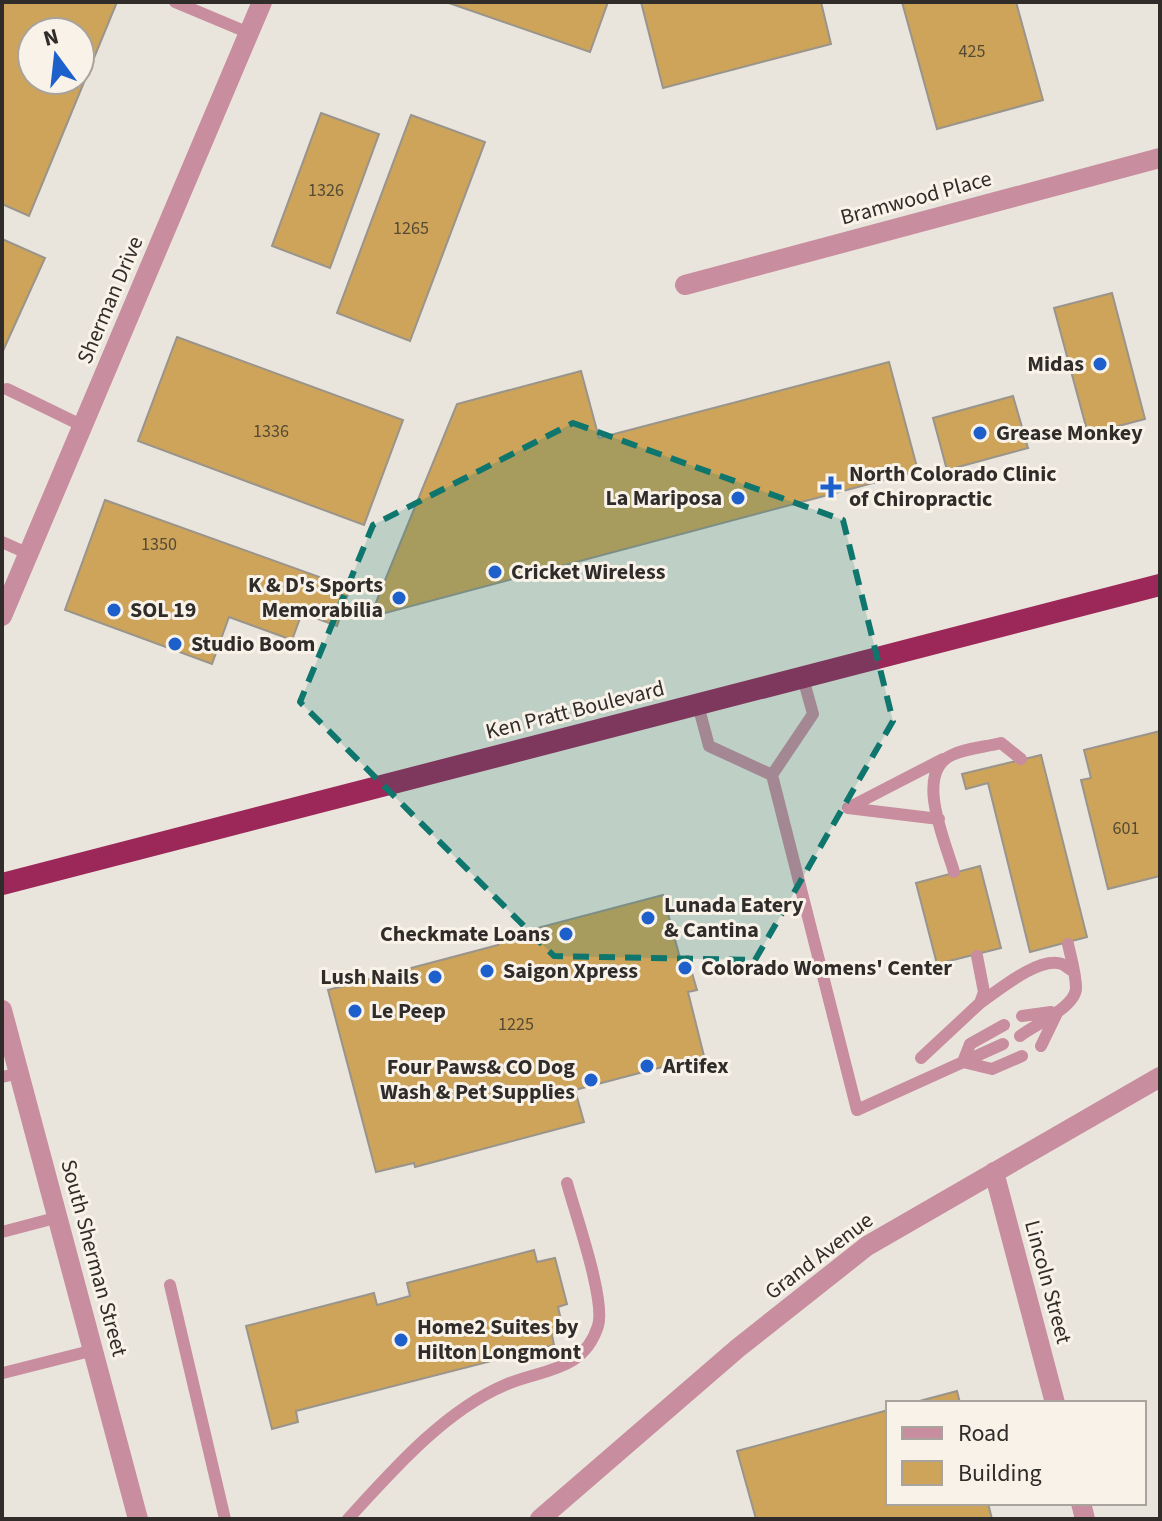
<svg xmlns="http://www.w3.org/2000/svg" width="1162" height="1521" viewBox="0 0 1162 1521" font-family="'Source Sans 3',sans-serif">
	<rect width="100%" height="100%" fill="#eae5dc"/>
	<!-- building -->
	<path fill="#cda459" stroke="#99948c" stroke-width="2" fill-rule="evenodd" d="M2 2H117L29 216 2 204ZM32 32H80V80H32Z
		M446 2H608L590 52Z
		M641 2H821L831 44 663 88Z
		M902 2H1016L1043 100 937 129Z
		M321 113 379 134 330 268 272 246Z
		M411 115 485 142 410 341 337 313Z
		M2 239 45 258 2 353Z
		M1112 293 1145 419 1088 434 1054 308Z
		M177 337 403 420 364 525 138 441Z
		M889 362 918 471 370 617 457 404 581 371 599 438Z
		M1013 396 1028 448 947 470 933 418Z
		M105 500 350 588 337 626 302 613 292 640 229 617 212 664 65 610Z
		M1160 731V876L1108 889 1081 780 1091 778 1084 750Z
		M1041 755 1087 937 1030 952 988 783 966 789 962 774Z
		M980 866 1001 948 937 964 916 883Z
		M663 895 680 958 688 956 692 973 697 990 688 992 704 1056 575 1090 584 1122 415 1167 414 1163 376 1172 328 990 498 945 496 939Z
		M534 1250 537 1262 555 1258 567 1304 558 1307 564 1332 552 1335 554 1345 296 1411 298 1422 272 1429 246 1326 374 1293 377 1305 410 1296 407 1283Z
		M957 1391 960 1403H912Z
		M888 1410V1503H988L992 1519H756L737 1451Z"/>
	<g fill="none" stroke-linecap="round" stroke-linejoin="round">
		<!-- service -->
		<path stroke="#c88d9e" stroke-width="12" d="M175 2 249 33
			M7 389 83 426
			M2 542 29 554
			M803 678 813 714 772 775 857 1110 1003 1044
			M698 705 709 746 772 775
			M848 808 943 759
			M848 808 939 819
			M954 872C946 843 913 772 952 755 966 748 986 747 1001 743L1021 759
			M980 1003C999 990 1039 956 1062 964 1066 966 1069 969 1073 971
			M1022 1016 1051 1012
			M1004 1025 970 1044 963 1062 992 1069 1022 1056
			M1020 1036C1034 1025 1076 1007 1076 988 1076 974 1071 958 1068 944
			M1041 1046 1057 1013
			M921 1058 980 1003 984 992 977 956
			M2 1077 20 1073
			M2 1232 59 1217
			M170 1285 225 1519
			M3 1373 94 1350
			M348 1519C392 1471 444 1411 505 1385 541 1369 583 1373 598 1326 606 1300 575 1213 567 1183"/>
		<!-- minor -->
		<path stroke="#c88d9e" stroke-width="20" d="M685 285 1160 158
			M2 616 262 2
			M2 1010 138 1519
			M994 1172 1055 1403
			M1081 1503 1085 1519
			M540 1519 738 1348 867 1246 1160 1077"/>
		<!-- trunk -->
		<path stroke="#9c2859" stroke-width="22" d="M2 884 1160 585"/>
	</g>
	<!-- marked area -->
	<path fill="#0f766e" fill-opacity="0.2" stroke="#0f766e" stroke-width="6" stroke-dasharray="16 10" stroke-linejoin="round" d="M573 423 843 520 893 721 755 960 554 956 300 702 373 525Z"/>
	<!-- markers -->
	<g fill="#1e60cb" stroke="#f8f2e9" stroke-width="3">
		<circle cx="1100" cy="364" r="8"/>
		<circle cx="980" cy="433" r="8"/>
		<path d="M827 475h8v8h8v8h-8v8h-8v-8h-8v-8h8z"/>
		<circle cx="738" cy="498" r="8"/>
		<circle cx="495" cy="572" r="8"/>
		<circle cx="399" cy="598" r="8"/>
		<circle cx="114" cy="610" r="8"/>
		<circle cx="175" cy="644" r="8"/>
		<circle cx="648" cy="918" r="8"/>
		<circle cx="566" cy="934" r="8"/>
		<circle cx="685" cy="968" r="8"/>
		<circle cx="487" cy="971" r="8"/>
		<circle cx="435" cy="977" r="8"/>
		<circle cx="355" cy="1011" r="8"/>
		<circle cx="647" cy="1066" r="8"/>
		<circle cx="591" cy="1080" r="8"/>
		<circle cx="401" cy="1340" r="8"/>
	</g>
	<g text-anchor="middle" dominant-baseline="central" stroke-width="6" stroke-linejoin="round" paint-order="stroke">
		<!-- number labels -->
		<g font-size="18" fill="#564a35">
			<text x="972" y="51">425</text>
			<text x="326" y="190">1326</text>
			<text x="411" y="228">1265</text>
			<text x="271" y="431">1336</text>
			<text x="159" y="544">1350</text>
			<text x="1126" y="828">601</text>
			<text x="516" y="1024">1225</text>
		</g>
		<!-- street labels -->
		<g font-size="22" fill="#2f2c29" stroke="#f8f2e9">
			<text transform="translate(916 198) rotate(-15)">Bramwood Place</text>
			<text transform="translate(110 300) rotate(-67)">Sherman Drive</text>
			<text transform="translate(575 710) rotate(-14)">Ken Pratt Boulevard</text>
			<text transform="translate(819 1256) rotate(-37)">Grand Avenue</text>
			<text transform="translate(94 1258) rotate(75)">South Sherman Street</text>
			<text transform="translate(1048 1282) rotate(75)">Lincoln Street</text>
		</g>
		<!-- poi labels -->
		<g font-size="22" font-weight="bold" fill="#2f2c29" stroke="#f8f2e9" text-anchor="start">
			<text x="1084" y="364" text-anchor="end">Midas</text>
			<text x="996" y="433">Grease Monkey</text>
			<text x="849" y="474">North Colorado Clinic<tspan x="849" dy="25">of Chiropractic</tspan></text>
			<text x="722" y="498" text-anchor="end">La Mariposa</text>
			<text x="511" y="572">Cricket Wireless</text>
			<text x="383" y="585" text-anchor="end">K &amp; D's Sports<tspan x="383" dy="25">Memorabilia</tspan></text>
			<text x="130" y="610">SOL 19</text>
			<text x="191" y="644">Studio Boom</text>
			<text x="664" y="905">Lunada Eatery<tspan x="664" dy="25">&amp; Cantina</tspan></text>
			<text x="550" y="934" text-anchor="end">Checkmate Loans</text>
			<text x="701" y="968">Colorado Womens' Center</text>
			<text x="503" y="971">Saigon Xpress</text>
			<text x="419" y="977" text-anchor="end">Lush Nails</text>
			<text x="371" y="1011">Le Peep</text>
			<text x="663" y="1066">Artifex</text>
			<text x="575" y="1067" text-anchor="end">Four Paws&amp; CO Dog<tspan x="575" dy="25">Wash &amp; Pet Supplies</tspan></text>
			<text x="417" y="1327">Home2 Suites by<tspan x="417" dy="25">Hilton Longmont</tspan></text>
		</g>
	</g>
	<!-- border -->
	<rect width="1162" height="1521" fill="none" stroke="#2f2c29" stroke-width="8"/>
	<!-- legend -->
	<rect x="886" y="1401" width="260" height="104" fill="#f8f2e9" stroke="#a8a39c" stroke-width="2"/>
	<rect x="902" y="1427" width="40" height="12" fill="#c88d9e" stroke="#a8a39c" stroke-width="2"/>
	<text x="958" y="1441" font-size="24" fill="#2f2c29">Road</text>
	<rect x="902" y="1461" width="40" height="24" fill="#cda459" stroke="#a8a39c" stroke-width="2"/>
	<text x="958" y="1481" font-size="24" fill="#2f2c29">Building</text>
	<!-- north arrow -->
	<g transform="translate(56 56) rotate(345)"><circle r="38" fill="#f8f2e9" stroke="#a8a39c" stroke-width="2"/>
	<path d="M0-6L14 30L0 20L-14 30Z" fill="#1e60cb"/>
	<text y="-12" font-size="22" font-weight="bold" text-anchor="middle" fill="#2f2c29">N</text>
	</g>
</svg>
